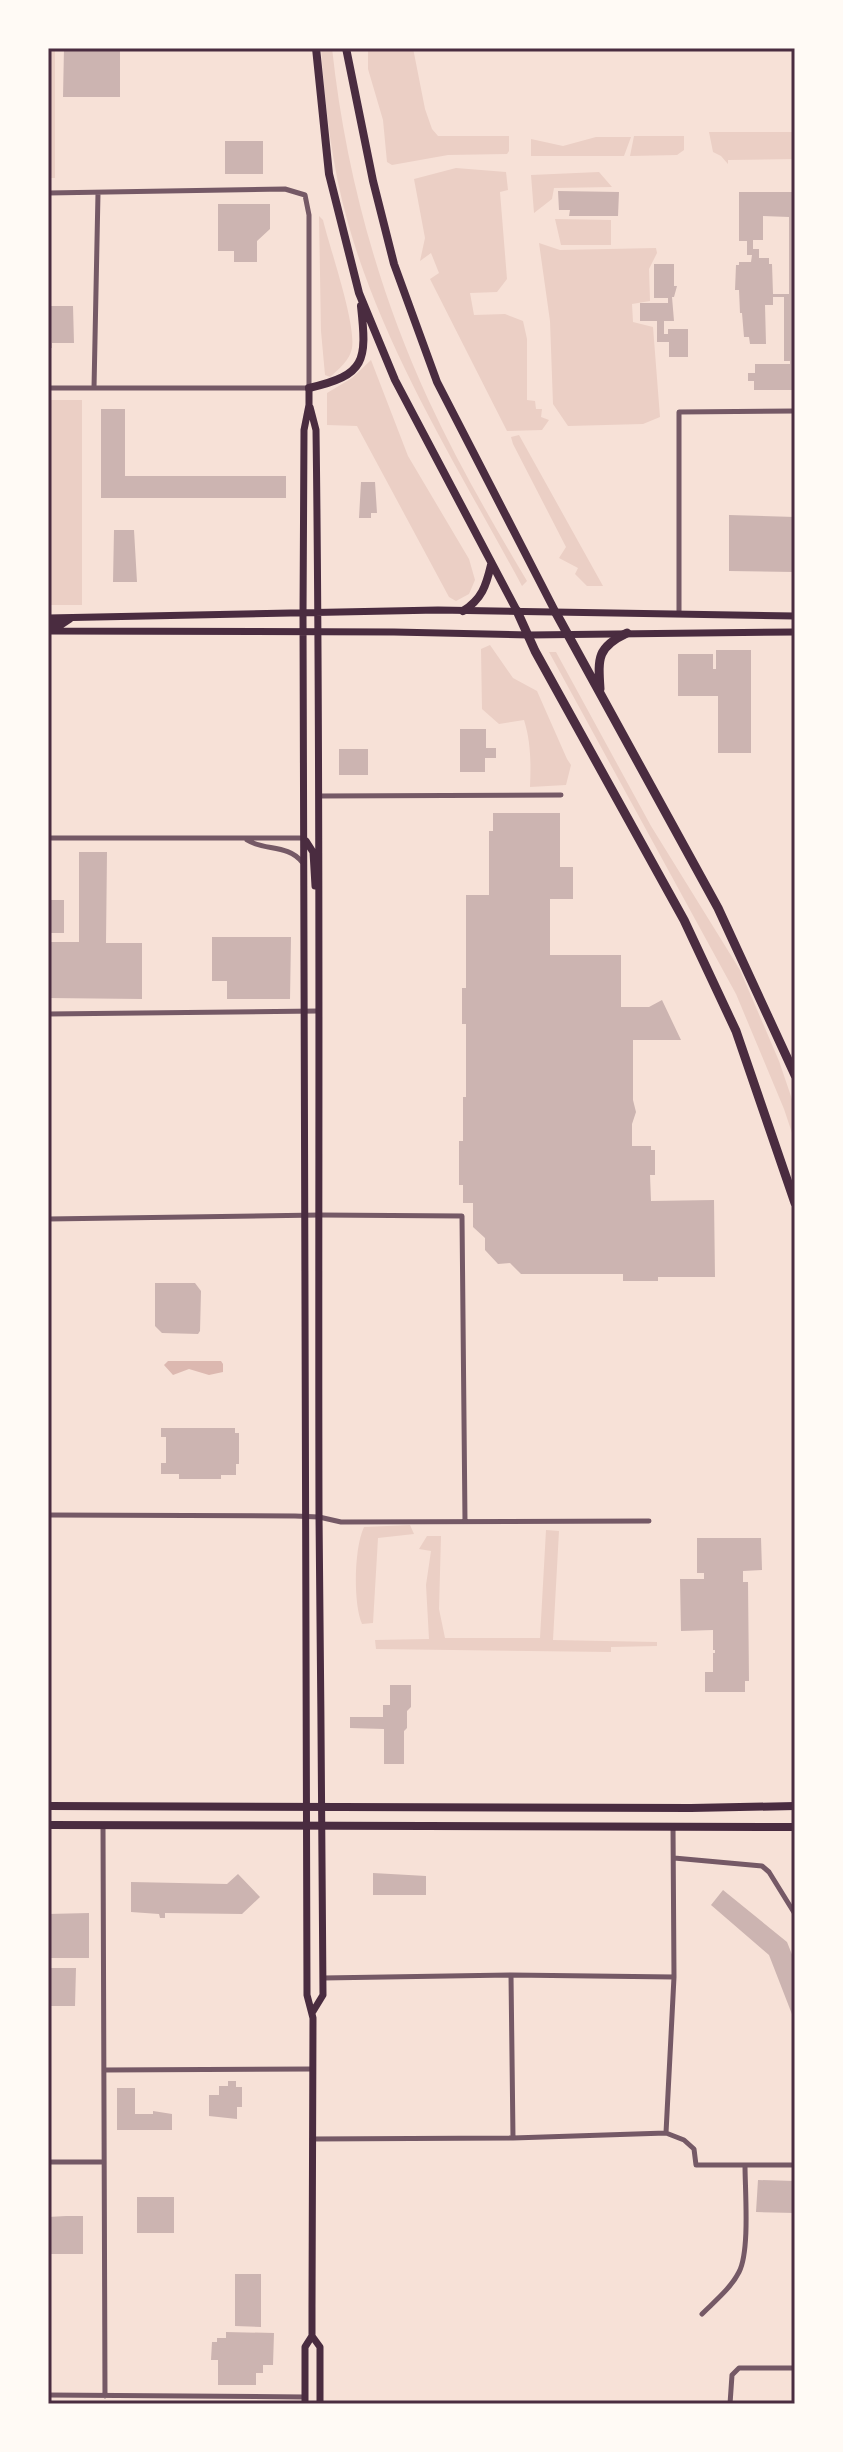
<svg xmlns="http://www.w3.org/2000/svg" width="843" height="2452" viewBox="0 0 843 2452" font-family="'Fira Sans',sans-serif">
	<rect width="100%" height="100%" fill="#f7e1d7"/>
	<!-- green -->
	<path fill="#ebcfc5" d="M48 48H55V178H48Z
		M321 48H332C345 169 377 288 428 399 457 462 492 522 527 581L522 586C459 469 384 351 348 223 332 167 325 106 321 48Z
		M368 48H413L425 109 432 129 438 136H509V151L507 154 448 155 392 165 387 162 383 120 368 69Z
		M709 132H795V159L728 160V164L721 156 713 152Z
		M634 136H684V150L677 155 630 156Z
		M596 137H631L624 156H531V139L563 146Z
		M456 168 506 172 508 190 500 192 507 279 497 292 470 293 474 315 505 314 523 321 527 339V400L535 401 536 409H542L541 417 549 420 542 430 507 431 430 279 439 273 431 253 420 261 425 238 414 179Z
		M599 172 612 187 554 188 552 199 534 213 531 175Z
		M319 216 323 220C330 249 356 323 352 348 350 360 339 369 330 377L325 375 321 331Z
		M555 219 611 220V245H561Z
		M539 243 560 250 656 248 657 253 649 269 650 301 632 304 633 322 653 327 660 417 643 424 568 426 553 404 550 321Z
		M371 360 408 456 469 559 475 580 469 594 456 601 449 597 357 426 327 425V393L352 378Z
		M48 400H82V605H48Z
		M519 435 603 586H587L575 574 578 568 559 558 566 547 513 444 511 437Z
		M490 645 513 678 537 691 567 759 571 765 566 785 530 787C531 764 531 742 524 720L499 724 482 709 481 649Z
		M549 652H556L651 826 740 970 779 1061 795 1108V1142L784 1109 736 994Z
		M410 1525 414 1534 378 1538 373 1623 362 1624C353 1603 354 1548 364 1527Z
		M546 1530 559 1531 553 1640 657 1642V1646L611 1647V1652L376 1649 375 1640 429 1639 426 1585 431 1551 419 1549 427 1536H441L439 1609 445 1638H540Z"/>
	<!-- water -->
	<path fill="#dcb8b0" d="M168 1361H221L223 1364V1372L209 1375 189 1369 173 1375 164 1365Z"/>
	<!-- building -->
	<path fill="#ccb4b1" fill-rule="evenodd" d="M64 48H120V97H63Z
		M225 141H263V174H225Z
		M558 191 619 192 618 216H569L570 210H559Z
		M739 192H795V390H754V381H748V373H755V364H790V361H784V297H773V305H765L766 344H750L749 337H744L742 313H740L739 290H735L736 265H739V262H751L752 255H747V241H739ZM763 216 789 217V294H773L772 264H769V258H759V249H753V240H763Z
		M218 204H270V229L257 241V262H234V251H218Z
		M654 264H674V286H677L674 297H672L674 321H664V334H668V329H688V357H669V342H657V321H640V303H668V298H654Z
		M48 306H73L74 343H52V348H48Z
		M101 409H125V476H286V498H101Z
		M361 482H375L377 513H371V518H359Z
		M729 515 795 517V572L729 571Z
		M114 530H134L137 582H113Z
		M716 650H751V753H718V696H678V654H713V669H716Z
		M460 729H486V748H496V758H485V772H460Z
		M339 749H368V775H339Z
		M493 813H560V867H573V899H550V955H621V1007H649L662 1000 681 1040H633V1100L636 1112 632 1124V1146H651V1150H655V1175H650L651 1201 714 1200 715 1277H658V1281H623V1274H521L510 1263 498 1264 485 1250V1238L473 1227V1203H463V1185H459V1141H463V1097H466V1024H462V988H466V895H489V831H493Z
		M79 852H107L106 943H142V999L48 998V942H79Z
		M48 900H64V933H48Z
		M212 937H291L290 999H227V981H212Z
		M155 1283H195L201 1291 200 1331 198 1334 162 1333 155 1326Z
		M161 1428H235V1433H239V1464H236V1475H221V1479H179V1474H161V1463H166V1437H161Z
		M697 1538H761L762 1570 743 1571V1582H748L749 1681H745V1692H705V1672H713V1653H715V1650H713V1630L681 1631 680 1579H704V1573H697Z
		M390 1685H411V1707L407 1711V1728L404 1731V1764H384V1729L350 1728V1717H383V1705H390Z
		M373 1873 426 1876V1895H373Z
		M238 1874 260 1897 242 1914 165 1913V1918H160L159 1914 131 1912V1882L227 1884Z
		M723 1890 787 1942 795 1962V2022L769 1955 711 1905Z
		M89 1913V1958H48V1914Z
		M48 1968H76L75 2006H48Z
		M228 2081H236V2087H242V2107H237V2119L209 2116V2095H219V2086H228Z
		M117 2088H135V2114H153V2111L172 2114V2130H117Z
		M758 2180 795 2181V2213L756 2212Z
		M137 2197H174V2233H137Z
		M66 2216H83V2254H48V2217Z
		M235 2274H261V2327L235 2326Z
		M226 2332 274 2333 273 2365H263V2373H256V2385H218V2360H211L212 2342H217V2338H226Z"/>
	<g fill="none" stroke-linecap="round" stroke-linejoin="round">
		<!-- minor -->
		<path stroke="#755966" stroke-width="5" d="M48 193 285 189 305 195 309 215V388H48
			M94 388 98 193
			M679 613V412L795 411
			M319 796 561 795
			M48 838H304
			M247 840C264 851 288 844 302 862
			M48 1014 318 1011
			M48 1219 320 1215 462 1216 465 1521
			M48 1515 295 1516 319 1517 341 1522 649 1521
			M103 1825 105 2396
			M673 1826 674 1977 666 2133 684 2140 694 2149 696 2165H745C745 2191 750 2251 739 2272 731 2288 715 2301 702 2314
			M674 1858 762 1866 769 1872 795 1914
			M511 1975 513 2138
			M323 1978 511 1975 674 1977
			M104 2070 312 2069
			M312 2139 513 2138 666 2133
			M48 2162H104
			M745 2165H795
			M48 2395 305 2397
			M730 2404 732 2375 739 2368H795"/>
		<!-- secondary -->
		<path stroke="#4a2c40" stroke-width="7" d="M310 407 316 430C321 792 318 1154 319 1515 320 1675 323 1835 323 1995L312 2013
			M48 618 438 610 795 616
			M48 625H61L70 619
			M48 631 394 632 529 635 795 632
			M306 841 313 852 315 886
			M312 2336 320 2347V2404
			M305 2404V2347L312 2336V2307L313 2018 307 1995 303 615 304 430 309 405V388"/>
		<!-- primary -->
		<path stroke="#4a2c40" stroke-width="8" d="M48 1806 691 1808 795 1806
			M48 1825 795 1827"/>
		<!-- trunk -->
		<path stroke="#4a2c40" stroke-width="8" d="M316 48 329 174 359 293 395 380 517 611
			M346 48 373 181 394 264 437 382 556 613
			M309 388C366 375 367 361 361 306
			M463 611C482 599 486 586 491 565"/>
		<!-- motorway -->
		<path stroke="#4a2c40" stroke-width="9" d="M517 611 535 651 684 920 736 1031 795 1203
			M556 613 718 908 795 1075
			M600 689C598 658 597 647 627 633"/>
	</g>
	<!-- border -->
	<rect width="843" height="2452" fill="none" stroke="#fffaf5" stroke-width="100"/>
	<rect x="50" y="50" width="743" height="2352" fill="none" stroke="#4a2c40" stroke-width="3"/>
</svg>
